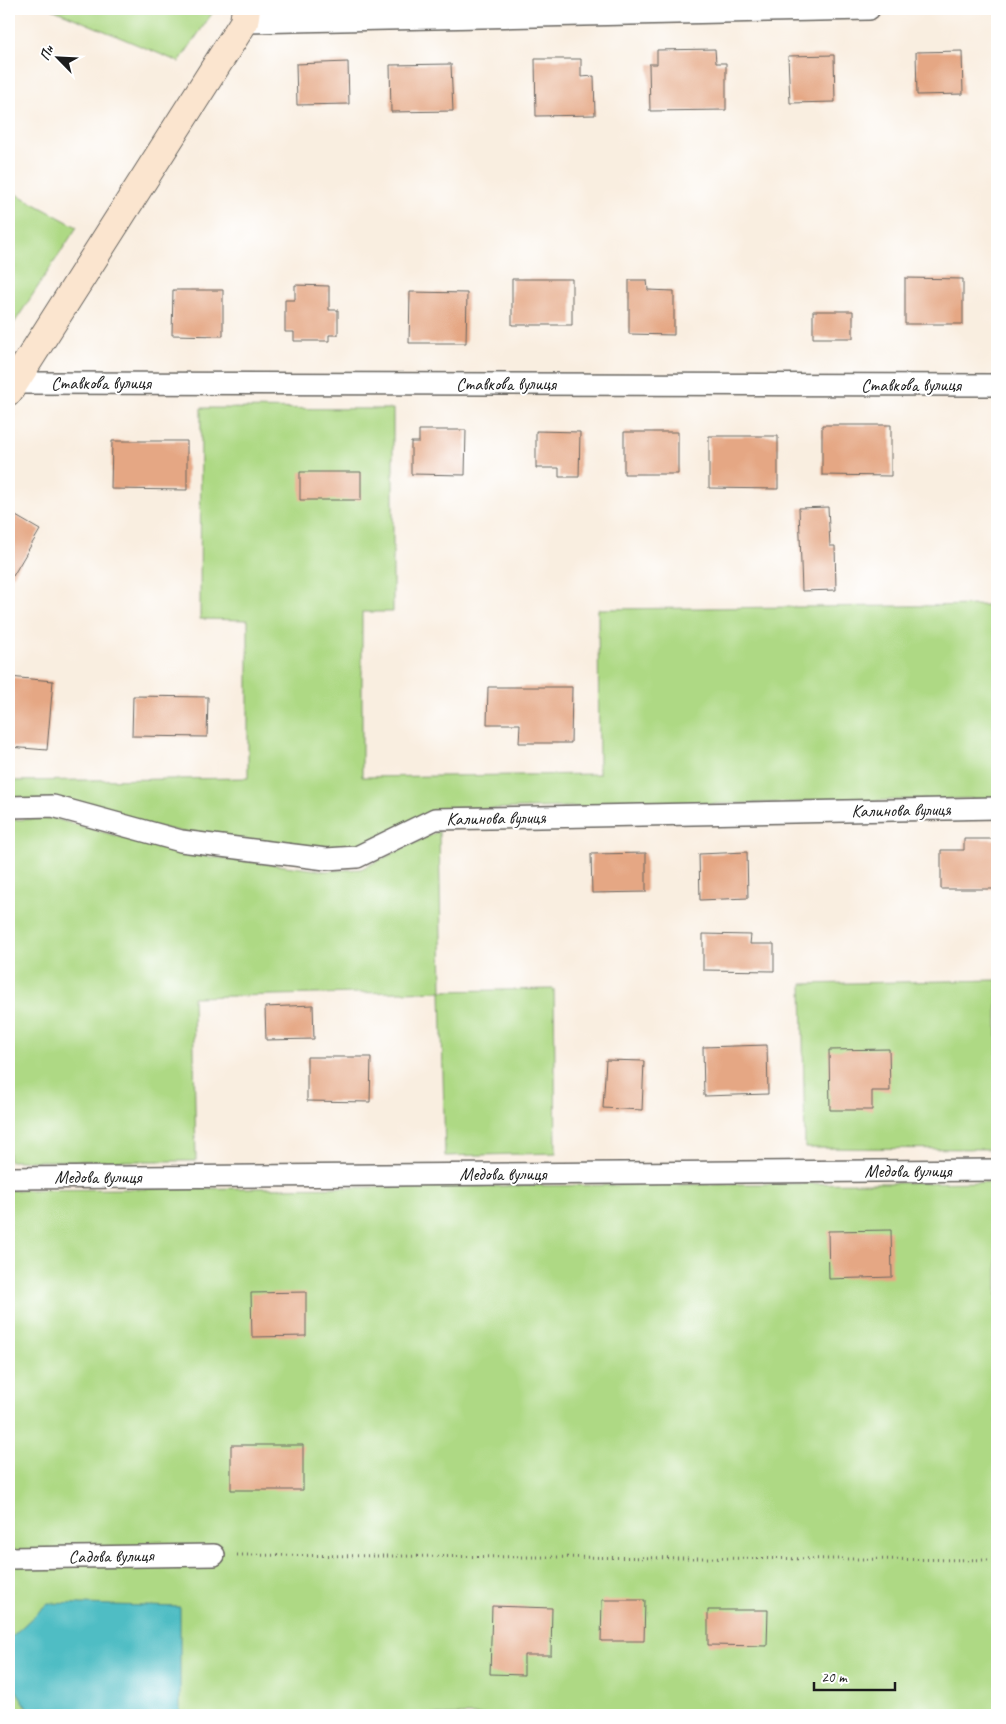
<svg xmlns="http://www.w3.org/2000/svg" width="1006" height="1724" viewBox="0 0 1006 1724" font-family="Caveat,sans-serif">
	<rect width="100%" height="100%" fill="#fff"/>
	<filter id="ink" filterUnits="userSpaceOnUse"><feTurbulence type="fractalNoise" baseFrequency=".02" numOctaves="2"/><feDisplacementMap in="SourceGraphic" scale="10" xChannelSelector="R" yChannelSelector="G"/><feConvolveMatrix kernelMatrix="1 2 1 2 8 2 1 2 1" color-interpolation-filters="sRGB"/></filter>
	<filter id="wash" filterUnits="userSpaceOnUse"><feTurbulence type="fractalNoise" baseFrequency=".0096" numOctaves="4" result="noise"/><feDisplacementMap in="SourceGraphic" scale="20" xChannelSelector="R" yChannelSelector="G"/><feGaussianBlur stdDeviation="1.12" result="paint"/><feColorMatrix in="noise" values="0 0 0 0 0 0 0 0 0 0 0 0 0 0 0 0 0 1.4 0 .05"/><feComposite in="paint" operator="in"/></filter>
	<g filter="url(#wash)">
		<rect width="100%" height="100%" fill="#f9eee0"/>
		<!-- green -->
		<path fill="#aed984" stroke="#657a50" d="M52 9H215L179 62Z
			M9 190 77 227 9 331Z
			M201 408 393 409V612H362V777L599 774 598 609 997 605V798L433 810 355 848 327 849 183 832 9 797V781L248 778V620L200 619Z
			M52 818 179 853 326 871 361 869 439 831 442 991 554 989 556 1153 445 1156 441 991 193 997 196 1161H9V820Z
			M997 980V1149L805 1148 802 984Z
			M997 1182V1715H9V1190Z"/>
		<!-- water -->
		<path fill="#4fbdc4" stroke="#366c70" d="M48 1603 180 1607V1715H32L9 1679V1639Z"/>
		<g id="blocks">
			<!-- building -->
			<path fill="#e5a784" d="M715 49 716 63H726V110L650 111 649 64H657V50Z
				M962 51 963 94 917 95 916 52Z
				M834 55 835 102 790 103 788 56Z
				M535 59H581V77L594 76 595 115 536 116Z
				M348 62 349 104 297 105 296 64Z
				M451 64 453 111 391 112 390 65Z
				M905 278 963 279V324H905Z
				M512 279H572V325H512Z
				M629 280H647L648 290 674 291V335L629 334Z
				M295 285 329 286V310H338V335H329V341H294V332H285V300H295Z
				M173 290H223V336L172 335Z
				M410 292 467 293 466 343H409Z
				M813 311H853V338H813Z
				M822 425H891V476L822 475Z
				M419 430H466L465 475 411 474V442H419Z
				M536 431 580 432 579 477H559V468H536Z
				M624 432H678V474H624Z
				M709 436H778V489L709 488Z
				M112 441H187V490L111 489Z
				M300 472H361V500H300Z
				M828 507 830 546H835L836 590 802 591 799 508Z
				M9 512 40 530 13 576 9 574Z
				M994 519H997V597H994Z
				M9 677 53 681 47 750 9 747Z
				M488 687H572L571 743H519L520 724H487Z
				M133 696 208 697 207 737 132 736Z
				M964 839H997V889H941V850H964Z
				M747 852 748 898 700 900 699 854Z
				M646 853V892L592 893 591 854Z
				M703 934 751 935 750 944H774V971L703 970Z
				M313 1005 314 1039 266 1040 265 1007Z
				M767 1045 768 1094 704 1096 703 1047Z
				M889 1049 890 1091H872V1110H830L829 1050Z
				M307 1057H371L370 1102 307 1101Z
				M606 1060 644 1061 642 1110 603 1108Z
				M891 1230 892 1277 829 1279 828 1231Z
				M306 1292V1336L252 1337 251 1293Z
				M231 1445H303V1490H231Z
				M602 1600H645L644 1641H601Z
				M492 1606 552 1608 551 1655H524V1675L490 1674Z
				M708 1610H768L767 1646 708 1645Z"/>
		</g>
	</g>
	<g filter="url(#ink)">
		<use href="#blocks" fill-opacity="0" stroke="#696661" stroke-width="1"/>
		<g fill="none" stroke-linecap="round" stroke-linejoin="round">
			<!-- street casing -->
			<g stroke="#696661" stroke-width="24">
				<path id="street" d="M244 22 869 9
					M14 383 997 385
					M9 807 53 806 181 841 326 859 357 857 435 819 997 808
					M9 1178 997 1170
					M9 1558 214 1555"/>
			</g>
			<!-- secondary casing -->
			<g stroke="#696661" stroke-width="30">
				<path id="secondary" d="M9 391 244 22 246 9"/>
			</g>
			<!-- path -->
			<path stroke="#696661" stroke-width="3" stroke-dasharray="1 4" stroke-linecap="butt" d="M237 1555 997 1560"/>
			<!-- street -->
			<use href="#street" stroke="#fff" stroke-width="21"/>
			<!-- secondary -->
			<use href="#secondary" stroke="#fbe5cf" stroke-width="28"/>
		</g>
	</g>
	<g text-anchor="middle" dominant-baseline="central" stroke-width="4" stroke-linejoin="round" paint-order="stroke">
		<!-- street labels -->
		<g font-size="18" fill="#1c1c1c" stroke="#fff">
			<text x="101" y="383">Ставкова вулиця</text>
			<text x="506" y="384">Ставкова вулиця</text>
			<text x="911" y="385">Ставкова вулиця</text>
			<text transform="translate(901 810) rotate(-1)">Калинова вулиця</text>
			<text transform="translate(496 818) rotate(-1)">Калинова вулиця</text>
			<text x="908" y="1171">Медова вулиця</text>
			<text x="503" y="1174">Медова вулиця</text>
			<text x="98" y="1177">Медова вулиця</text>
			<text transform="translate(111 1556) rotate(-1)">Садова вулиця</text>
		</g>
	</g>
	<!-- margin -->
	<rect width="1006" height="1724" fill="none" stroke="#fff" stroke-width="30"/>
	<!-- north arrow -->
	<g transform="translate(58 58) rotate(294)" stroke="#ffffff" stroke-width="4" paint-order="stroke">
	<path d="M0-4L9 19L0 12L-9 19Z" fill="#1c1c1c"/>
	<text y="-8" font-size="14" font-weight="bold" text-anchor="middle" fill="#1c1c1c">Пн</text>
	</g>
	<!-- scale -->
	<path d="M814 1682v8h81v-8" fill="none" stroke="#1c1c1c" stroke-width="2.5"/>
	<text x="821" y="1682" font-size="15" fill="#1c1c1c" stroke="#ffffff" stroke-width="4" paint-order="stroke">20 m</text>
</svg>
